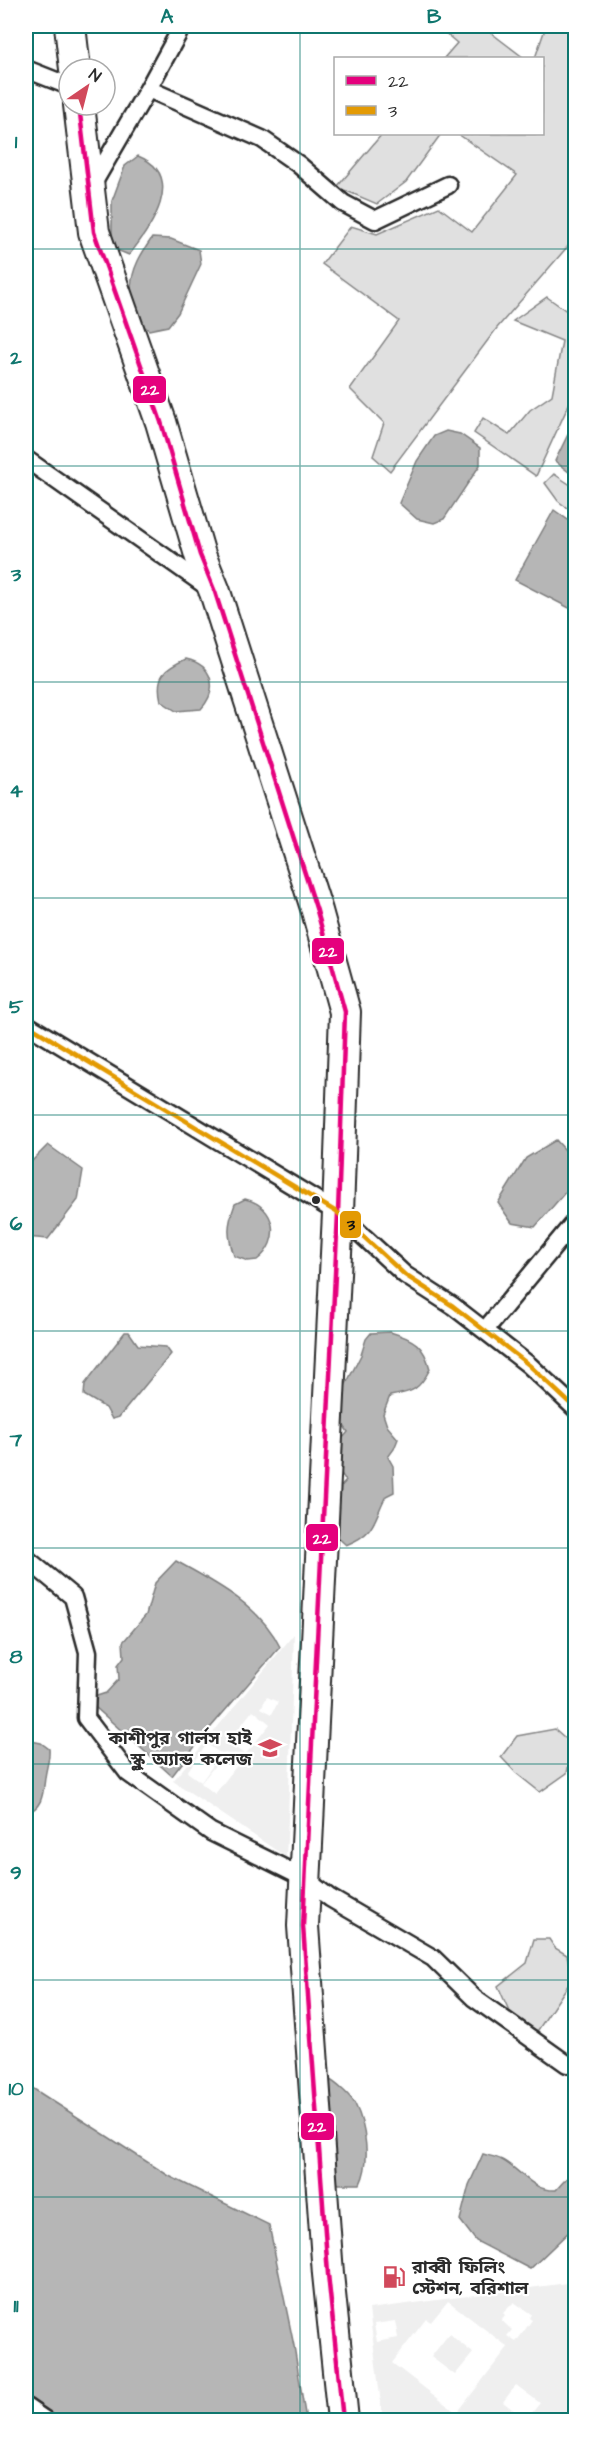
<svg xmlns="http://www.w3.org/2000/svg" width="601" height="2446" viewBox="0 0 601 2446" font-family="'Architects Daughter','Noto Sans Bengali',sans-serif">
	<rect width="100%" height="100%" fill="#fff"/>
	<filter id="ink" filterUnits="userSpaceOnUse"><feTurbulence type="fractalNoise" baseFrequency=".0167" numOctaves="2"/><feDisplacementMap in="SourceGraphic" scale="12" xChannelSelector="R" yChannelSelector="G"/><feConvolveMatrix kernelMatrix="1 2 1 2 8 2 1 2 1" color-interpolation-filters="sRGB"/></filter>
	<g filter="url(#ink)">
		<!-- built -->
		<path fill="#efefef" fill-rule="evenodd" d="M294 1634 288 1820 286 1857 173 1781ZM267 1697 278 1702 272 1714 261 1708ZM253 1710 270 1724 245 1755 228 1742ZM207 1744 221 1754 201 1782 187 1772ZM225 1753 238 1764 215 1794 201 1783Z
			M575 2282V2420H383L369 2309ZM448 2301 508 2347 457 2413 392 2363 426 2319 431 2322ZM514 2302 531 2314 529 2318 532 2320 516 2342 507 2336 512 2330 501 2320 505 2315 503 2313ZM395 2321 398 2338 377 2342 374 2324ZM516 2385 540 2403 526 2420 503 2402Z
			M449 2334 473 2353 455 2375 431 2357Z"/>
		<!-- green -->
		<path fill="#e0e0e0" stroke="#868686" stroke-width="1.5" d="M437 26H482L524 58H444L457 43Z
			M546 26H575V238L497 328 390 471 373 456 384 423 350 389 399 321 322 264 351 226 377 234 439 207 472 232 517 175 458 134H542V58H535Z
			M382 134H441L406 182 377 204 337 187Z
			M547 297 575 317V391L536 476 474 433 483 418 509 435 530 410 552 395 562 341 513 321Z
			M554 474 575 488V514L558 501 545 483Z
			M555 1729 573 1745 567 1773 540 1792 516 1773 501 1757 517 1736Z
			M534 1939H549L555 1948 567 1955 569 1965 575 1971V1975L538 2030 518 2031 498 1986 527 1963Z"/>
		<!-- water -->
		<path fill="#b6b6b6" stroke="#7e7e7e" stroke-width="1.5" d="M138 156C188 176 150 229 129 255L112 248V201L125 166Z
			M152 238 171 239 199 250 201 264 178 313 168 326 149 330 133 318C134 308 131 298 131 288 132 268 141 254 152 238Z
			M575 420V477L555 461Z
			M446 431 460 434 480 448V465L444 519 434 523 417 519 399 503 417 461 434 436Z
			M554 510 575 525V611L515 580Z
			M186 659C213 665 219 689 201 709L176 711 161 701C155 676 164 669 186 659Z
			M556 1140 574 1160 575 1181 535 1227 512 1223 498 1203 526 1158Z
			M48 1145 83 1170 78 1200 48 1239 26 1237V1167Z
			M245 1199C276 1206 282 1241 257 1260L248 1261 234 1256C227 1234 227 1226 235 1204Z
			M125 1332H129L138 1345 166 1347 171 1354 119 1417 112 1419 106 1408 84 1395 85 1384Z
			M390 1332C414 1339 424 1345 430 1369 419 1390 413 1392 390 1396L383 1414 387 1426 398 1439 394 1449 388 1457 393 1466 394 1492 386 1496C373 1520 377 1533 346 1545L333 1533 336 1492 346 1481C333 1462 331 1450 348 1432L337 1415 343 1390 361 1355 366 1339 371 1333Z
			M176 1561C214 1582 260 1605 280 1647L204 1735 172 1776 94 1706 92 1701 97 1696 106 1693 119 1679 118 1665 124 1657 123 1642 146 1615 155 1583Z
			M26 1740 41 1743 49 1749C50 1759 46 1768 45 1778 43 1793 43 1808 26 1813Z
			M327 2078C336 2083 350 2095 355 2104 366 2126 371 2162 360 2184H339L324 2177Z
			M26 2084 169 2176 269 2225 294 2346 306 2420H58L26 2398Z
			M483 2154C489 2156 497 2157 502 2160 521 2170 533 2192 556 2190L575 2169V2226L530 2269 476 2241 460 2220 469 2185Z"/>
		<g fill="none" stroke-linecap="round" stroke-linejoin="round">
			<!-- street casing -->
			<g stroke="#2b2b2b" stroke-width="21">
				<path id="street" d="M26 69 69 86
					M148 89 178 34
					M91 187 148 89 262 139 298 164 343 203 375 220 448 185
					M26 459 209 588
					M26 1024 338 1213 405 1275 453 1306 529 1365 576 1409
					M485 1330 576 1220
					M26 1558 73 1597 88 1652 86 1718 128 1773 211 1832 304 1878 330 1898 433 1958 474 1998 567 2064
					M26 2407 45 2420"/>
			</g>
			<!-- highway casing -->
			<g stroke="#2b2b2b" stroke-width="34">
				<path id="highway" d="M70 26 75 69
					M79 105 94 232 161 422 200 555 215 592 317 911 345 1012 338 1213 303 1926 328 2274 343 2420"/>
			</g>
			<!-- street -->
			<use href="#street" stroke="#fff" stroke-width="16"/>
			<!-- highway -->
			<use href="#highway" stroke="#fff" stroke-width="30"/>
			<!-- bus-1 casing -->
			<g stroke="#fff" stroke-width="9">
				<path id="bus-1" d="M79 105 94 232 161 422 200 555 215 592 317 911 345 1012 338 1213 303 1926 328 2274 343 2420"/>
			</g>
			<!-- bus-2 casing -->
			<g stroke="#fff" stroke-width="9">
				<path id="bus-2" d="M26 1024 338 1213 405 1275 453 1306 529 1365 576 1409"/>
			</g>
			<!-- bus-1 -->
			<use href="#bus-1" stroke="#e5007d" stroke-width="4.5"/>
			<!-- bus-2 -->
			<use href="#bus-2" stroke="#e39a04" stroke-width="4.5"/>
		</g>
	</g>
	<!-- grid -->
	<path fill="none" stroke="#0f766e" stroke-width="1.5" stroke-opacity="0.55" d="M300 26V2420M26 249H576M26 466H576M26 682H576M26 898H576M26 1115H576M26 1331H576M26 1548H576M26 1764H576M26 1980H576M26 2197H576"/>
	<!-- icons -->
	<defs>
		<g id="school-bare" transform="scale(1.8)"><path d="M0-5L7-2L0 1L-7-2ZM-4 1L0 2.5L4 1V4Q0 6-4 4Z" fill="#d1495b" stroke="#fff" stroke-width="2.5" paint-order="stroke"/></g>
		<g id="fuel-bare" transform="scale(1.8)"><path d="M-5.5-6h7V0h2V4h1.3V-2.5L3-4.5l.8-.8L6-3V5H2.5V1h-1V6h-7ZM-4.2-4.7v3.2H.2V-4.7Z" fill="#d1495b" stroke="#fff" stroke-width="2.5" paint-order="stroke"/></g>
	</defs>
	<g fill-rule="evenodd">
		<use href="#school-bare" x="270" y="1748"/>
		<use href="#fuel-bare" x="394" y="2277"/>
	</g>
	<!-- markers -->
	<circle fill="#2b2b2b" stroke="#fff" stroke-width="2" cx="316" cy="1200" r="5"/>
	<g text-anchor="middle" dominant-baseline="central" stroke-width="4.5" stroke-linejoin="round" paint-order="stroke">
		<!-- poi labels -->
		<g font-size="18" font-weight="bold" fill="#2b2b2b" stroke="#fff" text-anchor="end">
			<text x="252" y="1738">কাশীপুর গার্লস হাই<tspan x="252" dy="21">স্কুল অ্যান্ড কলেজ</tspan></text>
			<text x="412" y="2267" text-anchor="start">রাব্বী ফিলিং<tspan x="412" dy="21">স্টেশন, বরিশাল</tspan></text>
		</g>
	</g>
	<g stroke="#fff" stroke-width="2">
		<rect x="132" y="375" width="35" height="29" rx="6" fill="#e5007d"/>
		<rect x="311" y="937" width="34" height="28" rx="6" fill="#e5007d"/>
		<rect x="339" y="1210" width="23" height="29" rx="6" fill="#e39a04"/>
		<rect x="305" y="1523" width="34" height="29" rx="6" fill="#e5007d"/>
		<rect x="300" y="2112" width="35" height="29" rx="6" fill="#e5007d"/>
	</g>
	<g font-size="16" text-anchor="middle" font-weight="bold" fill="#fff">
		<text x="150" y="395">22</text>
		<text x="328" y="957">22</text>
		<text x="322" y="1544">22</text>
		<text x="317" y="2132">22</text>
	</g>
	<g font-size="16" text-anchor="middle" font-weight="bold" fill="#111">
		<text x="351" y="1230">3</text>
	</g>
	<!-- margin -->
	<rect width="601" height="2446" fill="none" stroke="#fff" stroke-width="66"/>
	<!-- legend -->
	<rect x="334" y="57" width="210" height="78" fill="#ffffff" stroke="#aaaaaa" stroke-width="1.5"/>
	<rect x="346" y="76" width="30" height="9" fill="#e5007d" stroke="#aaaaaa" stroke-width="1.5"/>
	<text x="388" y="87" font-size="18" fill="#2b2b2b">22</text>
	<rect x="346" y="106" width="30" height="9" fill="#e39a04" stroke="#aaaaaa" stroke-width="1.5"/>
	<text x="388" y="117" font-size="18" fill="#2b2b2b">3</text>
	<!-- north arrow -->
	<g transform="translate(87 87) rotate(35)"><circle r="28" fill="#ffffff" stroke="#aaaaaa" stroke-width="1.5"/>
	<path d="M0-4.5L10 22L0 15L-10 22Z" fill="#d1495b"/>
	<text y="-9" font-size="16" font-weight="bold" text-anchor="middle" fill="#2b2b2b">N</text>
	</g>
	<rect x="33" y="33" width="535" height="2380" fill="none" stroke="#0f766e" stroke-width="2"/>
	<g font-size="20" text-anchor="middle" font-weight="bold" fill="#0f766e">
		<text x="167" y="23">A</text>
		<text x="434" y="23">B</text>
		<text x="16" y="148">1</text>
		<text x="16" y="364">2</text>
		<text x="16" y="581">3</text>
		<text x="16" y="797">4</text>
		<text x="16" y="1013">5</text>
		<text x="16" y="1230">6</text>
		<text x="16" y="1446">7</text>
		<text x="16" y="1663">8</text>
		<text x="16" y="1879">9</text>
		<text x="16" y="2095">10</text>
		<text x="16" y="2312">11</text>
	</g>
</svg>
